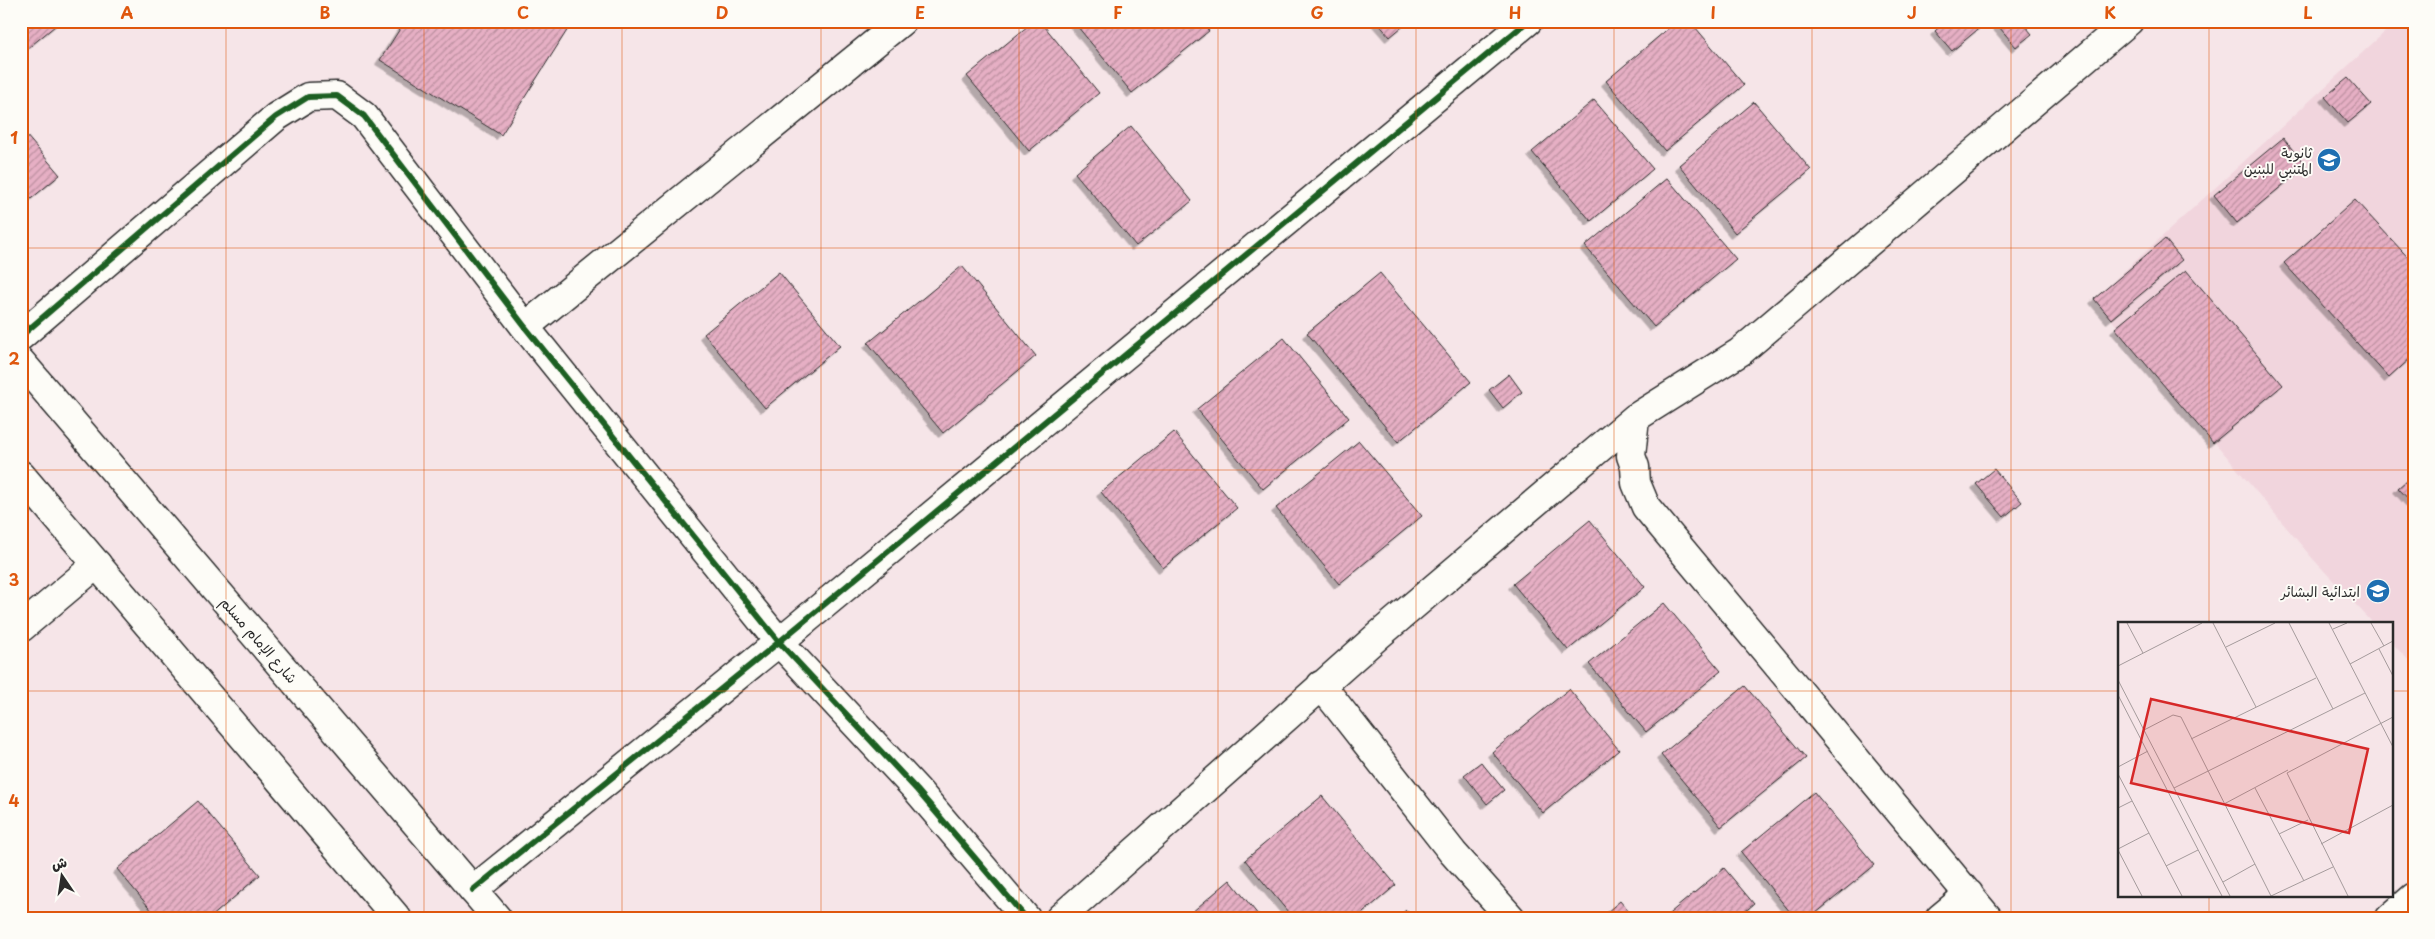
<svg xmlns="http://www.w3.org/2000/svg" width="2435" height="939" viewBox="0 0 2435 939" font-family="'Playpen Sans','Playpen Sans Arabic',sans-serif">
	<defs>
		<pattern id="building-hatch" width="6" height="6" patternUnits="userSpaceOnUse" patternTransform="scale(1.25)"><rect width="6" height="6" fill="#e6afc4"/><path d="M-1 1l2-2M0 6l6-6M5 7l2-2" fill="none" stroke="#bb8f9f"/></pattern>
		<filter id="shadow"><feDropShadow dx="-4.5" dy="4.5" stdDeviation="0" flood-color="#0004"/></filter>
	</defs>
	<rect width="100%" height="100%" fill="#f6e5e8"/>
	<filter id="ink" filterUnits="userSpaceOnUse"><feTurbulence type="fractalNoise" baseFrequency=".02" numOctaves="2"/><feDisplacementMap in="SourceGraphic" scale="10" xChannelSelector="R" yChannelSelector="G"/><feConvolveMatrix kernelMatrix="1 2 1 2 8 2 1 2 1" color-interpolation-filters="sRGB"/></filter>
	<g filter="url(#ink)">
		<!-- built -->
		<path fill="#f1d5dd" d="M2397 21H2414V666L2391 642V623H2373L2313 559 2094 299Z"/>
		<!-- building -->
		<path fill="url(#building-hatch)" stroke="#2b2b2b" filter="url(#shadow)" d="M21 21H61L21 54Z
			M405 21H573L501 135 380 60Z
			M1034 21H1040L1099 93 1029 151 967 76Z
			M1073 21H1201L1209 31 1132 93Z
			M1376 21H1409L1390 37Z
			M1677 21H1690L1744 85 1665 151 1606 81Z
			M1946 21H1980L1983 25 1952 51 1935 31Z
			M1994 21H2021L2032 34 2016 47Z
			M2348 78 2371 104 2348 123 2325 97Z
			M1594 100 1653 169 1591 221 1532 152Z
			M1754 102 1811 170 1735 233 1679 165Z
			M1131 126 1192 201 1136 246 1075 173Z
			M26 135 60 175 21 207V140Z
			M2283 138 2306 166 2237 223 2214 195Z
			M1667 178 1736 259 1654 327 1585 246Z
			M2355 200 2414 264V359L2412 357 2389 378 2284 263Z
			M2165 239 2182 260 2111 319 2094 299Z
			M962 266 1036 356 943 433 868 343Z
			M2186 270 2283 385 2213 443 2115 328Z
			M779 272 840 346 765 408 704 334Z
			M1380 273 1471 382 1398 442 1307 333Z
			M1284 338 1349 418 1263 489 1197 409Z
			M1509 374 1522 392 1503 408 1489 390Z
			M1174 432 1237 508 1163 568 1101 492Z
			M1359 441 1422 516 1339 584 1276 508Z
			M1994 469 2022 502 2004 517 1976 484Z
			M2414 474V505L2398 488Z
			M1590 520 1645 587 1568 650 1513 584Z
			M1664 603 1721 671 1646 732 1589 664Z
			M1745 686 1806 758 1721 827 1661 755Z
			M1569 689 1619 750 1543 813 1492 752Z
			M1481 762 1504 790 1487 804 1464 775Z
			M1814 792 1875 865 1810 918H1795L1741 852Z
			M1322 796 1396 885 1357 918H1293L1245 860Z
			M198 801 260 875 210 918H158L117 869Z
			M1724 868 1754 904 1737 918H1664Z
			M1230 880 1259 916 1257 918H1185Z
			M1620 901 1634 918H1600Z
			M1406 910 1413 918H1397Z"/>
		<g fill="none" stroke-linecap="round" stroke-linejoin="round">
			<!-- minor casing -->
			<g stroke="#2b2b2b" stroke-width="31">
				<path id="minor" d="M525 327 902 21
					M21 336 276 117 308 97 337 96 364 116 525 327 779 642 917 790 1026 918
					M21 628 97 564
					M1321 685 1453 853 1511 918
					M473 890 779 642 1528 21
					M1060 918 1380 634 1635 418
					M1940 918 1969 894
					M1988 918 1646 507 1636 483 1635 467 1631 456 1635 418 1740 352 2129 21
					M2390 918 2414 897"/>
			</g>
			<!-- major casing -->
			<g stroke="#2b2b2b" stroke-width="31">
				<path id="major" d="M21 362 497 918
					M21 475 397 918"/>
			</g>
			<!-- minor -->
			<use href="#minor" stroke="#fdfcf7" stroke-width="28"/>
			<!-- major -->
			<use href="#major" stroke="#fdfcf7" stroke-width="28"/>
			<!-- cycleway casing -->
			<g stroke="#fdfcf7" stroke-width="9">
				<path id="cycleway" d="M21 336 276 117 308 97 337 96 364 116 525 327 779 642 917 790 1026 918
					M473 890 779 642 1528 21"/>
			</g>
			<!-- cycleway -->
			<use href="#cycleway" stroke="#1b5e20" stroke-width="6"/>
		</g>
	</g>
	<!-- grid -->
	<path fill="none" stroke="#df570e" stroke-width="1" stroke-opacity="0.55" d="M226 21V918M424 21V918M622 21V918M821 21V918M1019 21V918M1218 21V918M1416 21V918M1614 21V918M1812 21V918M2011 21V918M2209 21V623M21 248H2414M21 470H2414M21 691H2119M2391 691H2414M2209 895V918"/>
	<!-- icons -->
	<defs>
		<g id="school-disc" transform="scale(1.25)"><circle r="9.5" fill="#1f6fb2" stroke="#fdfcf7"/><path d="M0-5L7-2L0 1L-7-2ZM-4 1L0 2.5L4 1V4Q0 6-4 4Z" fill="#fff"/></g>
	</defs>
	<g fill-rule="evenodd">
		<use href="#school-disc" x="2329" y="160"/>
		<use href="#school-disc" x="2378" y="591"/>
	</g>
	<g text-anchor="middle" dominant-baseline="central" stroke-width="4" stroke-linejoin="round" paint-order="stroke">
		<!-- poi labels -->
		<g font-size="14" fill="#2b2b2b" stroke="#fdfcf7" text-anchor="end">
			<text x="2312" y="152">ثانوية<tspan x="2312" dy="16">المتنبي للبنين</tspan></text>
			<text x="2360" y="591">ابتدائية البشائر</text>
		</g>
		<!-- street labels -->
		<g font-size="14" fill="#2b2b2b" stroke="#fdfcf7">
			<text transform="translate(259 640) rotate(49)">شارع الإمام مسلم</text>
		</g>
	</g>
	<!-- overview -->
	<g transform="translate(2118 622)">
		<rect width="275" height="275" fill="#f6e5e8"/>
		<path fill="none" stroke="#a59b9c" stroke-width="1" d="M9 1 25 31M95 1 138 85M171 1 215 87M211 1 275 125M253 1 266 24M215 7 229 1M108 25 157 1M261 27 275 54M232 42 275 19M0 44 84 1M0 58 112 274M0 73 104 274M26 108 55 93 63 95 153 274M73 117 198 56M0 145 30 129M0 152 64 274M56 166 247 71M137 166 186 259M106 182 170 148M0 186 14 179M161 212 190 198M203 222 275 183M0 227 31 211M0 228 24 274M48 244 80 228M105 260 137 242M153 274 215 245M230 274 169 151 275 95"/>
		<path fill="#d62828" fill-opacity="0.15" stroke="#d62828" stroke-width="2.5" d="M33 77 250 127 231 211 13 161Z"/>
		<rect width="275" height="275" fill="none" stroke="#2b2b2b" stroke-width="2.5"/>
	</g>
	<!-- margin -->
	<rect width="2435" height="939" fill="none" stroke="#fdfcf7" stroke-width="55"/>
	<!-- north arrow -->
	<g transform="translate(62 876) rotate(347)" stroke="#fdfcf7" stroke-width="4" paint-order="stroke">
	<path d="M0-4L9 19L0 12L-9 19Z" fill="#2b2b2b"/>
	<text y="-8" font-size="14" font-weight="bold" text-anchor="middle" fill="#2b2b2b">ش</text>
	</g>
	<rect x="28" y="28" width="2380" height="884" fill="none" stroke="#df570e" stroke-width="2"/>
	<g font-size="16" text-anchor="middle" font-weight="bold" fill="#df570e">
		<text x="127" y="19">A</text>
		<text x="325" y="19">B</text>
		<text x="523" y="19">C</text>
		<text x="722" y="19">D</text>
		<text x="920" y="19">E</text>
		<text x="1118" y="19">F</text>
		<text x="1317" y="19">G</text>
		<text x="1515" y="19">H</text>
		<text x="1713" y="19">I</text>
		<text x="1912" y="19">J</text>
		<text x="2110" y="19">K</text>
		<text x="2308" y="19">L</text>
		<text x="14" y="144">1</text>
		<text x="14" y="365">2</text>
		<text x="14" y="586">3</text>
		<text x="14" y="807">4</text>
	</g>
</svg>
